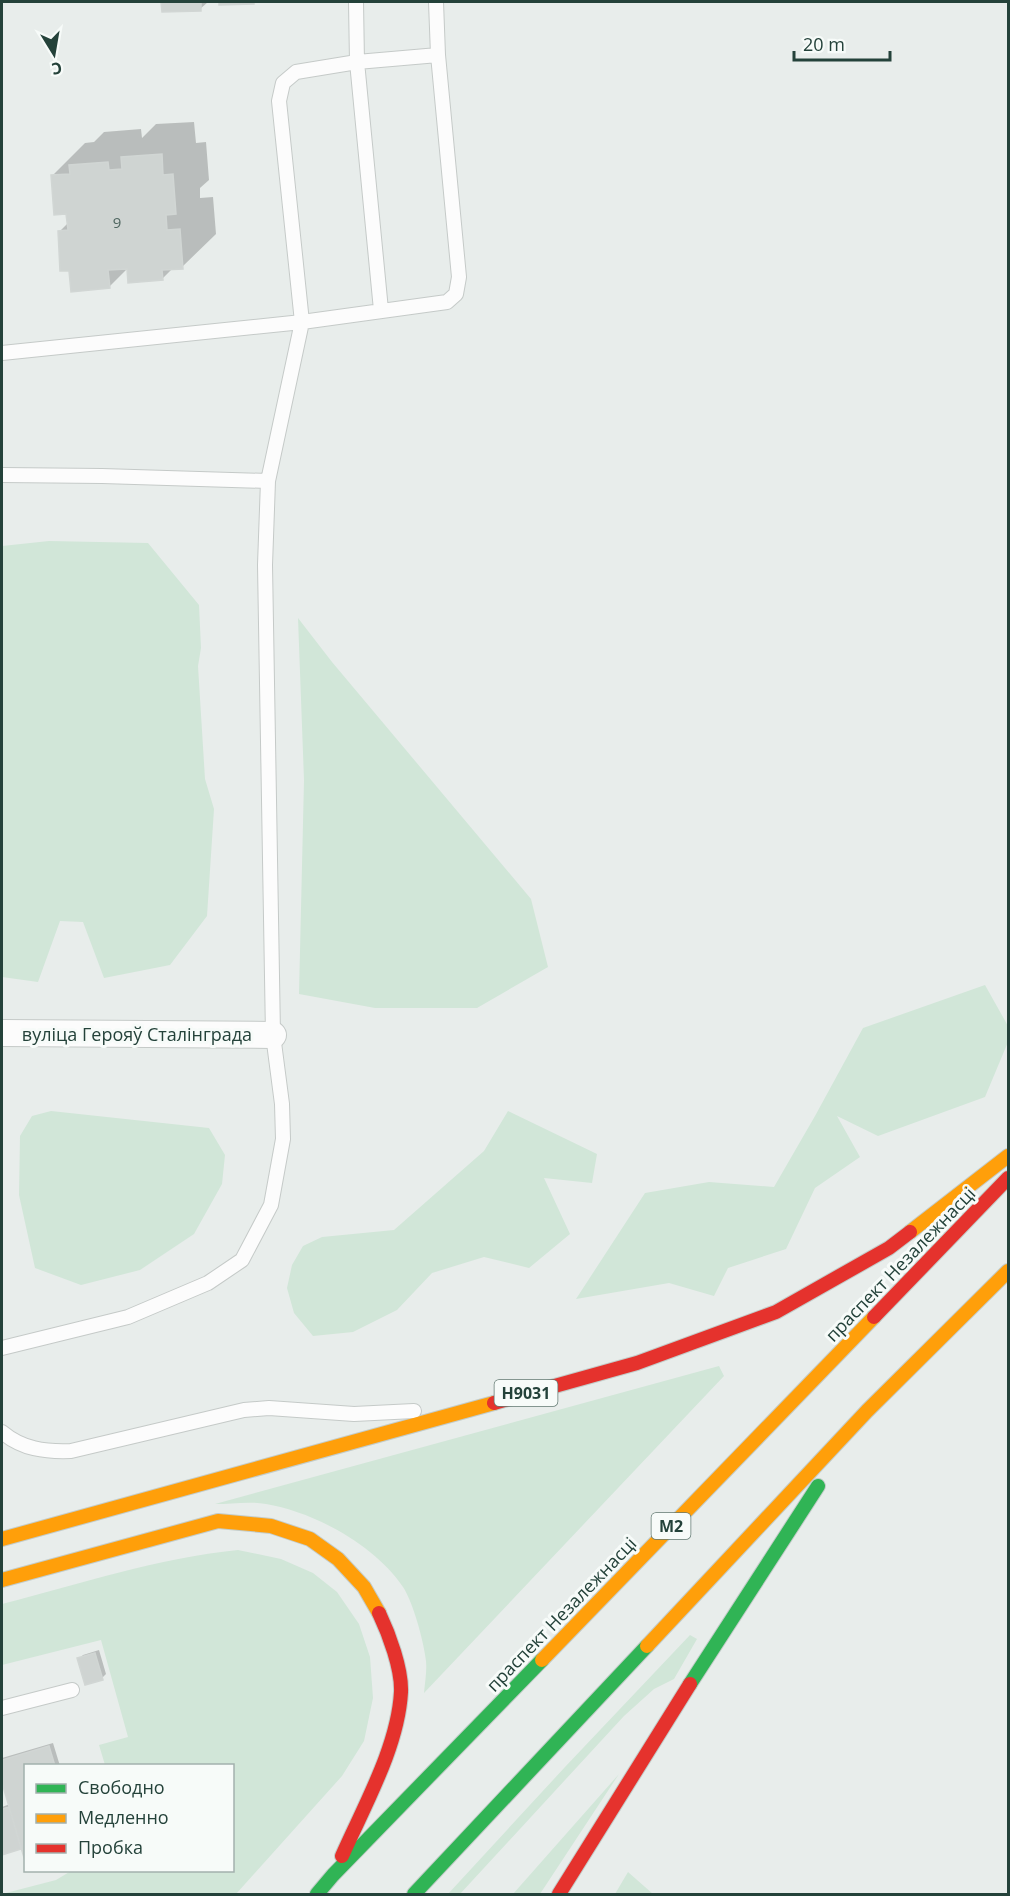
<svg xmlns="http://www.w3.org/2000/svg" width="1010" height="1896" viewBox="0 0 1010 1896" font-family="'Open Sans',sans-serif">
	<rect width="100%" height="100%" fill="#e8edeb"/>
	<!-- green -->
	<path fill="#d1e6d8" d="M49 541 148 543 199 605 201 648 198 666 205 779 214 809 207 916 170 965 104 978 83 922 60 921 38 982 2 977V546Z
		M298 618 332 662 531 899 548 967 477 1008H375L299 994 304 780Z
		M985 985 1008 1026V1042L985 1097 878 1136 837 1116 860 1157 815 1188 786 1249 728 1268 714 1296 669 1283 576 1299 645 1193 709 1182 774 1187 815 1116 863 1028Z
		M51 1111 209 1128 225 1155 222 1184 194 1234 140 1270 81 1285 35 1268 19 1195 20 1136 32 1116Z
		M508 1111 597 1154 592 1183 544 1178 570 1234 529 1268 484 1257 432 1273 397 1310 353 1332 313 1336 294 1313 287 1288 292 1265 303 1246 322 1237 394 1230 484 1151Z
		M719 1366 724 1376 424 1693C425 1682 427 1671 426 1661 424 1642 413 1602 403 1587 375 1545 314 1512 266 1504 250 1501 231 1504 215 1504Z
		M238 1550 281 1559 313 1573 337 1592 359 1624 370 1657 373 1698 364 1741 342 1776 236 1894H2L56 1880 71 1871 232 1870V1766L105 1765 99 1745 128 1737 101 1640 2 1665V1604C80 1584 158 1558 238 1550Z
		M690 1635 697 1639 674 1679 654 1689 624 1716 460 1894H448L565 1767Z
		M619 1774 540 1894H513Z
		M628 1872 653 1894H615Z"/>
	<!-- shadow -->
	<path fill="#0003" d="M163 2H208L200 9 163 11Z
		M194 122 196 143 206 142 209 180 200 188V198L213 197 216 234 182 267 173 268 162 279 128 268 109 287 70 269 59 232 69 222 68 213 52 176 85 143 94 142 104 132 141 129 142 138 156 124Z
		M99 1650 106 1674 102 1678 79 1659 83 1655Z
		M53 1743 60 1766H26V1857L22 1847 2 1853V1807L10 1804 2 1777V1758Z"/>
	<!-- building -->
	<path fill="#cfd4d2" stroke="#d1d6d4" stroke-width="1.5" d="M161 2H201V11L162 12Z
		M219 2H254V4L219 5Z
		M162 154 163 175 173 174 176 214 166 215 167 230 180 229 183 269 162 270 163 280 128 283 127 269 108 270 110 288 71 292 69 271H60L58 231 68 230 66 214 54 215 51 175 70 174 69 165 108 162 109 170 122 169 121 157Z
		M95 1653 103 1680 85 1685 77 1658Z
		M49 1746 55 1766H26L25 1861 2 1783V1760Z
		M9 1807 21 1849 2 1855V1809Z"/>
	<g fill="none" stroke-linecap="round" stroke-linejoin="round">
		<!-- lane casing -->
		<g stroke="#c5cac8" stroke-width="16">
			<path id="lane" d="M356 2 357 62 381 310
				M2 353 302 322 279 101 283 83 296 72 357 62 438 55
				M2 475 102 476 268 481
				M2 1348 128 1317 208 1283 242 1260 271 1205 283 1139 282 1104 273 1035 265 565 268 481 302 322 447 302 456 294 459 277 438 55 436 2
				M2 1432C22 1449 45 1452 71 1451L244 1410 269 1408 354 1414 414 1411
				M2 1708 72 1690"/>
		</g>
		<!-- street casing -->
		<g stroke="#c5cac8" stroke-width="28">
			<path id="street" d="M2 1033 273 1035"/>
		</g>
		<!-- fast casing -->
		<g stroke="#c3ccc9" stroke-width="16">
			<path id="fast" d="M690 1684 818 1486
				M317 1894 333 1875 542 1660
				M414 1894 647 1646"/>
		</g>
		<!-- slow casing -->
		<g stroke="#c3ccc9" stroke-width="16">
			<path id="slow" d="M910 1232 1008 1156
				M2 1539 494 1403
				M2 1580 218 1521 271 1526 310 1539 338 1559 364 1587 379 1613
				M647 1646 867 1411 1008 1271
				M542 1660 874 1317"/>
		</g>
		<!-- jam casing -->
		<g stroke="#c3ccc9" stroke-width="16">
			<path id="jam" d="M874 1317 1008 1178
				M494 1403 637 1363 776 1312 889 1248 910 1232
				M342 1856C364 1806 398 1747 401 1692 402 1669 389 1634 379 1613
				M559 1894 690 1684"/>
		</g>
		<!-- lane -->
		<use href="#lane" stroke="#fcfcfc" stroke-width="14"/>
		<!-- street -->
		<use href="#street" stroke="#fcfcfc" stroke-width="26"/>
		<!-- fast -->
		<use href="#fast" stroke="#30b455" stroke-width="14"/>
		<!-- slow -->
		<use href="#slow" stroke="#ff9f0a" stroke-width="14"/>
		<!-- jam -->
		<use href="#jam" stroke="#e5322d" stroke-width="14"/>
	</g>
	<g text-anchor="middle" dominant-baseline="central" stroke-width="6" stroke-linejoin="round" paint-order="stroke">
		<!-- number labels -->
		<g font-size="15" fill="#506761">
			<text x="117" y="222">9</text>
		</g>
		<!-- shield labels -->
		<g fill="#f7fbf9" stroke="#637a73" stroke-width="1.5">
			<rect x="494.5" y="1380" width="63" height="26" rx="4.5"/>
			<rect x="651.5" y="1513" width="39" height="26" rx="4.5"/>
		</g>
		<g font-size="16" font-weight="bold" fill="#24423a">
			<text x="526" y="1393">Н9031</text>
			<text x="671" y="1526">М2</text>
		</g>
		<!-- street labels -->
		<g font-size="18" fill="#24423a" stroke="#f7fbf9">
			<text x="137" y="1034">вуліца Герояў Сталінграда</text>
			<text transform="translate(900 1264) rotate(-46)">праспект Незалежнасці</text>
			<text transform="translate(561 1614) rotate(-46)">праспект Незалежнасці</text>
		</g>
	</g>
	<!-- border -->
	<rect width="1010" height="1896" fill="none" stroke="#24423a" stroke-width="6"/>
	<!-- legend -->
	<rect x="24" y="1764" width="210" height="108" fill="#f7fbf9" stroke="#a3b1ad" stroke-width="1.5"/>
	<rect x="36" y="1784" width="30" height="9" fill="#30b455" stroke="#a3b1ad" stroke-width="1.5"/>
	<text x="78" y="1794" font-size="18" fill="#24423a">Свободно</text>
	<rect x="36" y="1814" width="30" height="9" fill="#ff9f0a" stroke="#a3b1ad" stroke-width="1.5"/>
	<text x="78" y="1824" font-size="18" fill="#24423a">Медленно</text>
	<rect x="36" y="1844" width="30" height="9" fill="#e5322d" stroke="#a3b1ad" stroke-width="1.5"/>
	<text x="78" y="1854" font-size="18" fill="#24423a">Пробка</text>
	<!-- north arrow -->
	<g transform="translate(54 54) rotate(169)" stroke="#f7fbf9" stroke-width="4.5" paint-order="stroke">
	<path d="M0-4.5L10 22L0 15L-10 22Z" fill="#24423a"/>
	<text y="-9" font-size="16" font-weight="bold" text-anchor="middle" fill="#24423a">С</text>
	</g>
	<!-- scale -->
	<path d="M794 51v9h96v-9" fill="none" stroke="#24423a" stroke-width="3"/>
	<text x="803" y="51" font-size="18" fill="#24423a" stroke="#f7fbf9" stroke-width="4.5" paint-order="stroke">20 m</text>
</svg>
